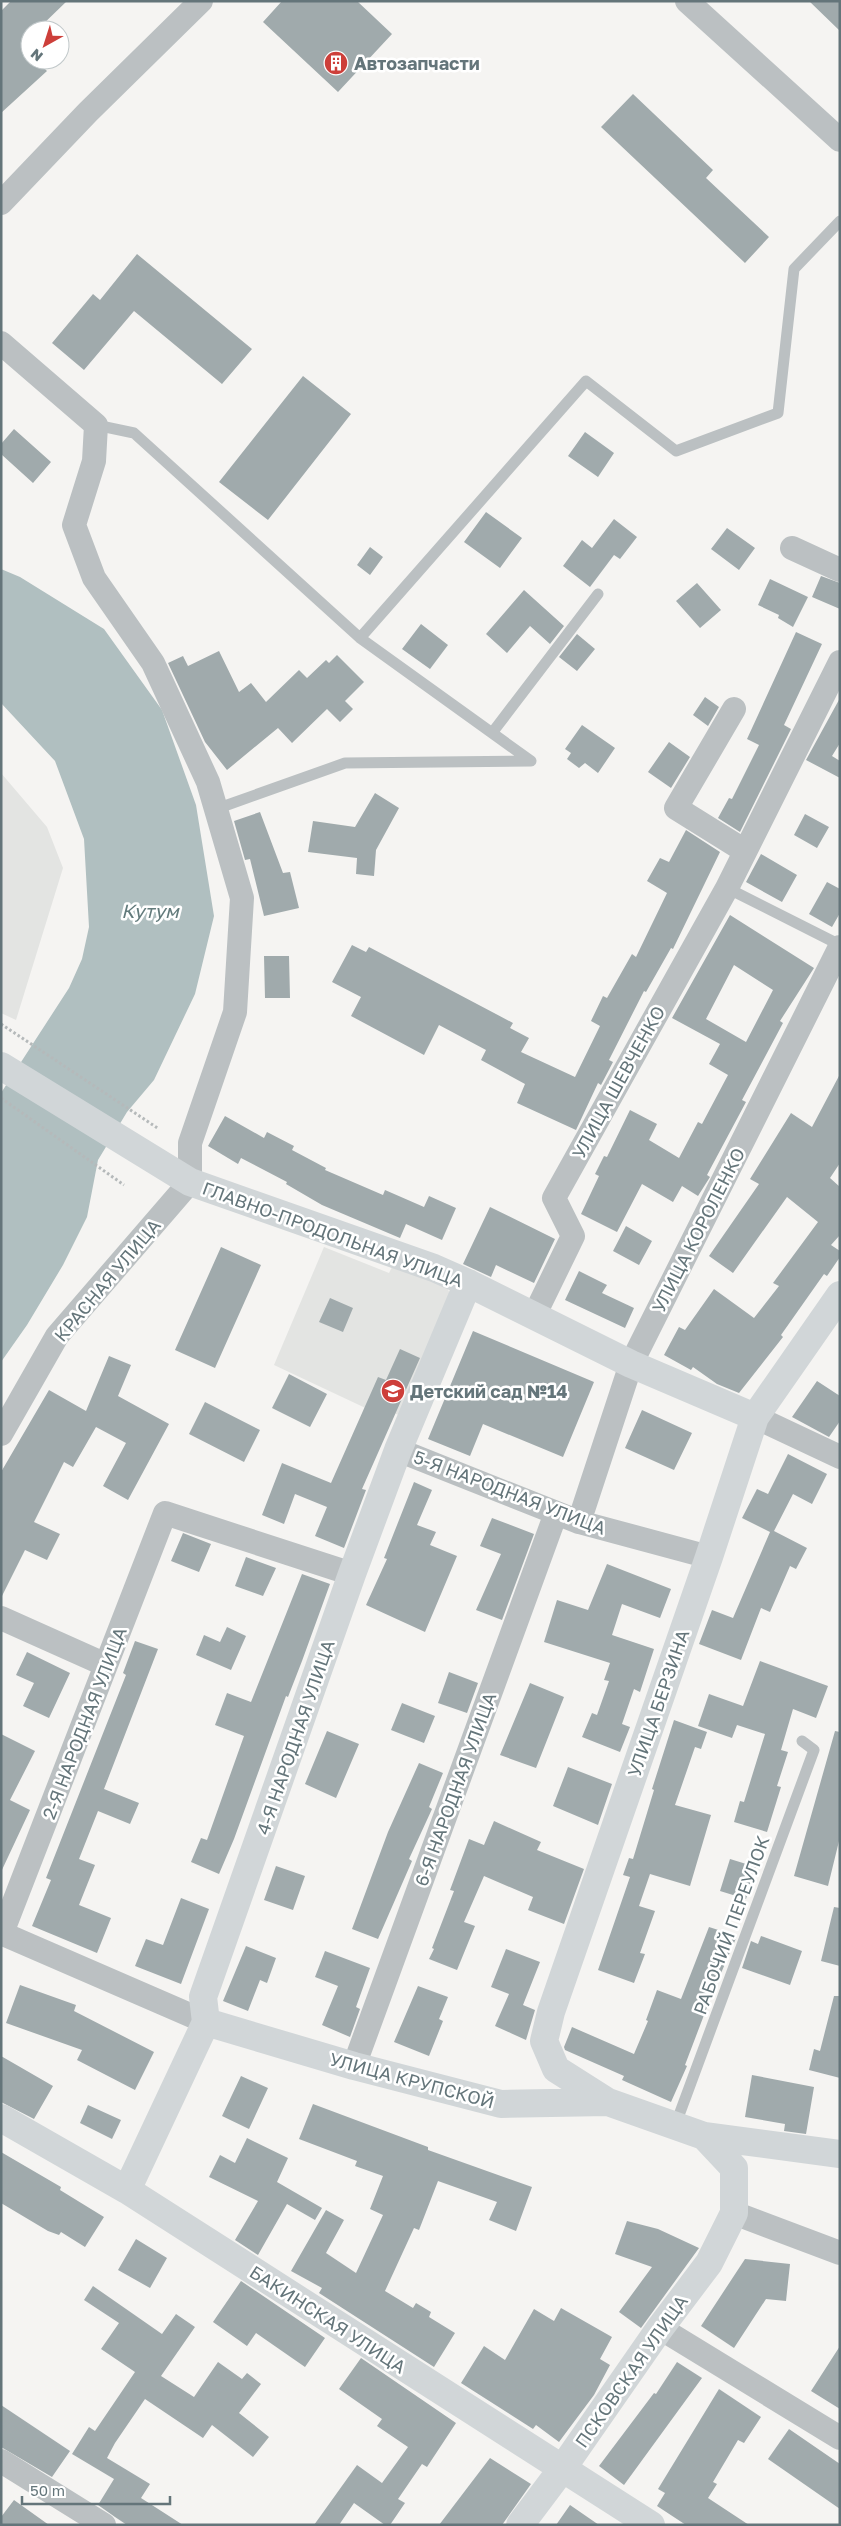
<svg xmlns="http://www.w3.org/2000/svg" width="841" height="2526" viewBox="0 0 841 2526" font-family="'Golos Text',sans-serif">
	<rect width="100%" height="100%" fill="#f5f4f2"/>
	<!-- built -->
	<path fill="#e3e4e2" d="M1 773 47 827 63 868 16 1020 1 1013Z
		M324 1247 389 1273 395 1261 444 1281 452 1298 403 1417 394 1413 391 1420 274 1365Z"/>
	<!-- water -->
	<path fill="#b0bfc0" d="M1 569 20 577 104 629 162 710 196 805 214 916 195 994 154 1080 127 1112 98 1160 87 1217 63 1265 27 1325 1 1362V1093L69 988 82 959 89 927 84 839 55 761 1 703Z"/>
	<!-- building -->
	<path fill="#a0aaac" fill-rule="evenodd" d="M11 1H67L37 30H30V37L22 44 30 53V60H36L47 71 1 113V11Z
		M282 1H357L392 34 338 92 263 22Z
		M809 1H840V31Z
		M633 94 713 170 706 178 769 237 745 263 601 127Z
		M137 254 252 349 222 384 134 311 84 370 52 343 93 294 100 300Z
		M303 376 351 414 268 520 219 482Z
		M14 429 51 462 33 483 1 454V444Z
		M585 432 614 453 598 477 568 456Z
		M486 512 522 538 500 568 464 542Z
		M614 519 637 537 620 559 614 555 590 587 563 566 582 540 592 548Z
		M727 528 755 548 739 570 711 549Z
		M370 547 383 557 370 575 357 565Z
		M821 576 840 583V609L812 597Z
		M770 579 808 597 793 627 778 618 779 615 758 605Z
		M697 583 721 610 700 628 676 601Z
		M524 590 564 626 550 644 530 626 507 653 486 634Z
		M421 624 448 645 430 669 402 649Z
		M796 632 822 644 784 725 791 729 740 832 718 818 729 798 732 799 759 745 747 739Z
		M577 634 595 649 577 671 559 657Z
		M219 651 239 692 251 683 266 702 299 670 307 678 326 660 329 663 337 655 364 682 345 701 353 709 340 722 327 709 292 743 278 728 227 770 205 742 168 663 183 656 188 666Z
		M705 697 719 707 708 726 693 715Z
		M840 698V743L832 756 840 761V778L806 760Z
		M582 725 615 748 598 773 585 763 579 768 567 759 571 753 565 749Z
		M669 742 690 757 671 788 648 772Z
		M375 793 399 808 376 850 374 876 356 874 357 858 308 852 313 821 355 827Z
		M260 812 283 873 290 872 299 908 264 916 250 859 245 860 234 821Z
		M805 814 829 827 817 848 794 835Z
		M686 830 720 852 673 949 671 948 646 992 644 991 609 1060 613 1062 601 1085 598 1083 576 1130 517 1103 525 1084 481 1060 486 1050 439 1025 424 1055 351 1016 361 997 332 982 352 945 366 952 369 947 513 1023 510 1028 529 1038 521 1052 575 1077 600 1026 591 1021 603 996 607 998 632 954 636 957 667 893 647 881 660 858 669 862Z
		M761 854 797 875 782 902 746 882Z
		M827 882 840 889V913L832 927 809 914Z
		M730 915 814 968 780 1021 783 1023 742 1100 746 1102 707 1175 710 1177 698 1196 682 1186 673 1202 642 1184 617 1232 581 1214 599 1176 595 1174 604 1156 607 1157 630 1110 657 1124 649 1140 679 1158 698 1122 702 1124 728 1075 709 1064 720 1044 672 1018ZM734 965 773 990 746 1042 706 1019Z
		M264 956H289L290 998H265Z
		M840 1074V1163L830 1178 840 1187V1235L831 1245 840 1251V1257L827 1276 824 1274 781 1335 783 1337 739 1393 717 1384 693 1367 691 1370 664 1355 679 1327 685 1330 714 1289 754 1318 779 1286 773 1283 818 1222 787 1197 733 1273 709 1256 759 1184 750 1179 791 1113 812 1127Z
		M225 1116 264 1138 267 1132 294 1146 292 1150 326 1168 325 1170 383 1195 385 1190 424 1207 429 1196 456 1208 442 1240 406 1224 400 1238 322 1205 286 1184 287 1182 241 1158 238 1164 208 1146Z
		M490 1207 555 1239 534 1283 496 1265 491 1277 463 1264Z
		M626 1226 652 1241 639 1265 613 1251Z
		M221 1247 261 1265 215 1368 175 1350Z
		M579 1271 607 1285 602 1293 634 1308 625 1328 565 1300Z
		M330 1298 353 1308 343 1332 319 1322Z
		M473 1331 594 1382 563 1457 483 1424 470 1456 428 1439Z
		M400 1349 420 1358 362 1489 366 1490 344 1548 315 1536 327 1507 295 1494 284 1524 262 1515 282 1463 331 1483 378 1377 386 1380Z
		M109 1356 131 1365 118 1396 169 1424 128 1500 103 1486 126 1443 96 1427 73 1467 64 1462 34 1522 60 1534 47 1560 25 1550 1 1598V1472L49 1390 86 1411Z
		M289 1374 327 1394 310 1427 272 1408Z
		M817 1381 840 1396V1421L829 1437 792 1417Z
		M205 1402 260 1430 244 1462 189 1434Z
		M642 1410 692 1433 674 1470 625 1448Z
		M788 1454 827 1474 812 1504 793 1494 774 1531 807 1548 796 1569 790 1566 770 1612 761 1608 741 1660 699 1644 712 1610 733 1618 770 1532 742 1518 757 1489 768 1494Z
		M414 1482 432 1490 417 1525 436 1532 430 1545 457 1556 425 1632 366 1605 387 1559 384 1558Z
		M492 1518 534 1534 502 1620 476 1610 501 1554 480 1546Z
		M183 1533 211 1544 199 1572 171 1561Z
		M246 1557 276 1568 263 1596 235 1586Z
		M607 1564 671 1589 660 1618 622 1604 612 1635 654 1649 640 1692 634 1689 622 1724 630 1727 620 1752 582 1737 592 1713 597 1715 609 1681 604 1680 610 1663 544 1642 557 1600 588 1610Z
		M302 1574 330 1584 302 1661 288 1697 286 1696 234 1839 219 1874 191 1862 201 1838 207 1840 244 1736 215 1725 227 1693 251 1702Z
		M227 1627 246 1636 231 1670 196 1655 204 1635 220 1642Z
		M135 1641 158 1649 104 1789 139 1803 130 1824 98 1811 79 1859 95 1865 79 1905 111 1918 97 1953 32 1926 51 1880 46 1878 126 1675 123 1673Z
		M27 1652 70 1673 49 1718 23 1706 34 1683 16 1675Z
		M760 1661 828 1686 816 1718 793 1709 781 1750 788 1752 777 1786 781 1787 767 1832 734 1822 740 1801 744 1802 765 1734 737 1725 732 1738 698 1726 709 1694 743 1706Z
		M449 1672 478 1683 467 1713 438 1703Z
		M530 1683 564 1697 536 1768 500 1755Z
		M402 1703 435 1716 424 1743 391 1730Z
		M674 1720 707 1732 701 1749 695 1747 675 1805 711 1815 690 1886 650 1874 639 1906 655 1911 640 1953 645 1954 634 1983 598 1970 630 1877 623 1875 629 1858 633 1859 654 1790 652 1789Z
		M327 1731 359 1744 336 1798 305 1784Z
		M835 1731 840 1732V1837L828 1886 794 1876Z
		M1 1734 35 1751 10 1800 30 1810 1 1872Z
		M419 1763 443 1773 429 1807 432 1809 409 1859 412 1861 378 1939 352 1929 388 1832Z
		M568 1767 612 1784 598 1825 553 1806Z
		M494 1821 541 1842 537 1850 584 1869 564 1924 528 1910 533 1897 484 1876 464 1922 475 1926 457 1970 429 1959 434 1949 432 1948 454 1891 450 1890 469 1839 484 1845Z
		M730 1859 756 1867 746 1899 720 1891Z
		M276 1866 305 1876 293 1910 264 1900Z
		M181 1898 209 1909 181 1984 135 1966 146 1939 163 1945Z
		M834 1907 840 1908V1966L821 1961Z
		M709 1927 737 1936 712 1994 685 2065 687 2066 671 2102 622 2080 624 2076 565 2050 564 2047 572 2027 634 2054 648 2021 646 2020 657 1990 681 1999Z
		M761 1936 802 1951 790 1985 742 1968 751 1941 758 1944Z
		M246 1946 276 1958 267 1983 260 1980 248 2011 223 2001Z
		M506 1949 540 1962 523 2005 535 2010 526 2040 495 2026 509 1994 491 1987Z
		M325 1951 370 1968 356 2007 360 2009 350 2037 322 2025 338 1986 315 1977Z
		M20 1985 76 2005 74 2011 154 2052 135 2090 77 2060 82 2050 6 2023Z
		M418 1986 448 1997 439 2019 443 2021 429 2056 394 2042Z
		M834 1996H840V2078L809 2070 814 2049 820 2051Z
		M1 2056 53 2086 34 2119 1 2102Z
		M752 2075 814 2087 806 2134 784 2131 785 2124 745 2117Z
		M241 2076 268 2088 249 2129 222 2116Z
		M313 2104 428 2147V2150L532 2187 516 2231 489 2220 497 2202 438 2181 419 2230 414 2228 385 2291 413 2308 416 2303 431 2312 429 2317 455 2333 434 2367 319 2293 322 2288 291 2271 326 2210 344 2220 326 2253 356 2273 383 2215 370 2209 383 2176 355 2166 357 2161 299 2139Z
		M88 2105 121 2120 112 2139 80 2123Z
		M247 2138 288 2158 277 2182 322 2208 315 2220 287 2204 258 2255 235 2240 258 2201 209 2177 220 2155 235 2163Z
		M1 2152 61 2187 60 2190 104 2217 85 2247 61 2232 59 2235 48 2231 1 2203Z
		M627 2221 658 2229 699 2248 641 2328 619 2312 652 2267 615 2254Z
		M136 2239 167 2258 150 2288 118 2270Z
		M745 2259 790 2264 786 2301 766 2299 734 2348 701 2326Z
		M241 2281 325 2338 305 2367 256 2333 247 2346 213 2322Z
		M93 2286 162 2334 176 2314 195 2327 161 2376 194 2397 218 2362 242 2379 247 2373 261 2384 239 2413 269 2437 253 2457 212 2425 203 2438 145 2399 115 2443 107 2458 150 2484 141 2498 183 2525H127L115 2517 98 2505 114 2479 72 2454 89 2427 95 2431 135 2372 101 2349 119 2323 84 2300Z
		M561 2308 612 2337 600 2359 610 2365 594 2395 559 2442 536 2425 533 2429 461 2383 484 2346 505 2360 534 2309 554 2321Z
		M840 2346V2409L811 2391Z
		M361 2358 456 2423 427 2467 422 2464 398 2499 405 2503 390 2525H385L354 2503 339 2525H314L357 2465 382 2483 408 2447 377 2426 382 2419 339 2389Z
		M677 2362 702 2378 624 2485 599 2466 654 2393 656 2394Z
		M719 2389 761 2417 744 2443 738 2440 713 2482 717 2484 708 2498 749 2525H686L657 2506 665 2493 658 2489Z
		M1 2405 70 2451 52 2477 1 2447Z
		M789 2429 840 2464V2509L768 2459Z
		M490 2458 531 2484 502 2525H439Z
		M14 2500 49 2525H1V2517Z
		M570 2505 599 2525H556Z"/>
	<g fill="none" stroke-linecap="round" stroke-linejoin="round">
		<!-- path -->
		<path stroke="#b5b9ba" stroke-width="3" stroke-dasharray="2.5 2.5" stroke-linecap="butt" d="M1 1024 159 1129
			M1 1098 124 1185"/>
		<!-- lane -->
		<path stroke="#bbc0c2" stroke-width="11" d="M96 425 134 433 360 638 531 761 345 763 216 809
			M360 638 586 381 676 451 778 413 794 269 840 221
			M492 733 598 594
			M727 888 840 945
			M675 2126 814 1750 802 1741"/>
		<!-- street -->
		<path stroke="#bbc0c2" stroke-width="24" d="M687 1 840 140
			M1 203 88 112 201 1
			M1 343 96 425 94 461 74 525 94 578 153 663 208 782 242 898 235 1012 190 1143V1182L57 1336 1 1434
			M792 548 840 570
			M734 709 676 808 745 851
			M534 1316 573 1236 554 1198 727 888 840 662
			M755 1417 840 1457
			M398 1450 579 1522 709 1557
			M579 1522 631 1364 840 947
			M1 1618 106 1665
			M1 1933 206 2022
			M2 1933 165 1513 352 1574
			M354 2066 556 1513
			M734 2213 840 2253
			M660 2328 840 2438
			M1 2461 104 2525"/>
		<!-- secondary -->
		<path stroke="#d1d6d8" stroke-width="28" d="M1 1066 190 1182 434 1268 468 1283 631 1364 755 1417
			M206 2022 354 2066 501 2104 608 2102 704 2136 840 2154
			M608 2102 556 2069 544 2041 551 2012 709 1557 755 1417 840 1295
			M1 2118 127 2190 651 2525
			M127 2190 206 2022 203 1997 352 1574 398 1450 468 1283
			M520 2525 562 2469 660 2328 709 2263 734 2213V2168L704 2136"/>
	</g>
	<!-- icons -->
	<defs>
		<g id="building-disc" transform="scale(1.25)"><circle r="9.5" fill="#cd3f3a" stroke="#fff"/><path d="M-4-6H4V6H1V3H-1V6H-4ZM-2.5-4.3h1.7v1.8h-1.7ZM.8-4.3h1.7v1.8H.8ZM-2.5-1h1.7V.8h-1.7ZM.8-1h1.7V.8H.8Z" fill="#fff"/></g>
		<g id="school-disc" transform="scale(1.25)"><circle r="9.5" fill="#cd3f3a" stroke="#fff"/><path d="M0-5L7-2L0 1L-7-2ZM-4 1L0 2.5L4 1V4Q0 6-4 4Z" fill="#fff"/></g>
	</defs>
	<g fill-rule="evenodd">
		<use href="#building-disc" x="336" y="63"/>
		<use href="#school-disc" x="393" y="1391"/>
	</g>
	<g text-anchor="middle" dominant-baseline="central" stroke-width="5" stroke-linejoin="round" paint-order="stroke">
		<!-- poi labels -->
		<g font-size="18" font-weight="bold" fill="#64757a" stroke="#fff" text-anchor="start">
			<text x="354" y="63">Автозапчасти</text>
			<text x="410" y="1391">Детский сад №14</text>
		</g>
		<!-- street labels -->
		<g font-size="18" fill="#64757a" stroke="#fff">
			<text transform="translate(618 1082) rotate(-61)">УЛИЦА ШЕВЧЕНКО</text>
			<text transform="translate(698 1230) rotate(-63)">УЛИЦА КОРОЛЕНКО</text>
			<text transform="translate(333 1234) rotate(20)">ГЛАВНО-ПРОДОЛЬНАЯ УЛИЦА</text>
			<text transform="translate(107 1280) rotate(-50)">КРАСНАЯ УЛИЦА</text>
			<text transform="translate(510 1492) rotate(21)">5-Я НАРОДНАЯ УЛИЦА</text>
			<text transform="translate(658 1703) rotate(-71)">УЛИЦА БЕРЗИНА</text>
			<text transform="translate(84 1723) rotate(-69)">2-Я НАРОДНАЯ УЛИЦА</text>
			<text transform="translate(295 1737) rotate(-71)">4-Я НАРОДНАЯ УЛИЦА</text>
			<text transform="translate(455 1789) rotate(-70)">6-Я НАРОДНАЯ УЛИЦА</text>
			<text transform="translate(731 1925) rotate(-70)">РАБОЧИЙ ПЕРЕУЛОК</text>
			<text transform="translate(412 2080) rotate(15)">УЛИЦА КРУПСКОЙ</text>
			<text transform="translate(328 2319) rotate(33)">БАКИНСКАЯ УЛИЦА</text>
			<text transform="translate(631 2371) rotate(-55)">ПСКОВСКАЯ УЛИЦА</text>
		</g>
		<!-- water labels -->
		<g font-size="19" font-style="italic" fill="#637b7c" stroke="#fff">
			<text x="150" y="910">Кутум</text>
		</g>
	</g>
	<!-- border -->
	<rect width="841" height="2526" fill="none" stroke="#64757a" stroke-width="5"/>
	<!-- north arrow -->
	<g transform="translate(45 45) rotate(219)"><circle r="24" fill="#ffffff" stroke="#c1c8ca"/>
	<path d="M0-4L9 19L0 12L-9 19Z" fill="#cd3f3a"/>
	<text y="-8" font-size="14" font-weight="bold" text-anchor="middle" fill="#64757a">N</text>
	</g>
	<!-- scale -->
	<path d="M22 2496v8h148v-8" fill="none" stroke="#64757a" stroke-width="2.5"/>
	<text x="30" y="2496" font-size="15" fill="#64757a" stroke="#ffffff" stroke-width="4" paint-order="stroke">50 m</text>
</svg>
